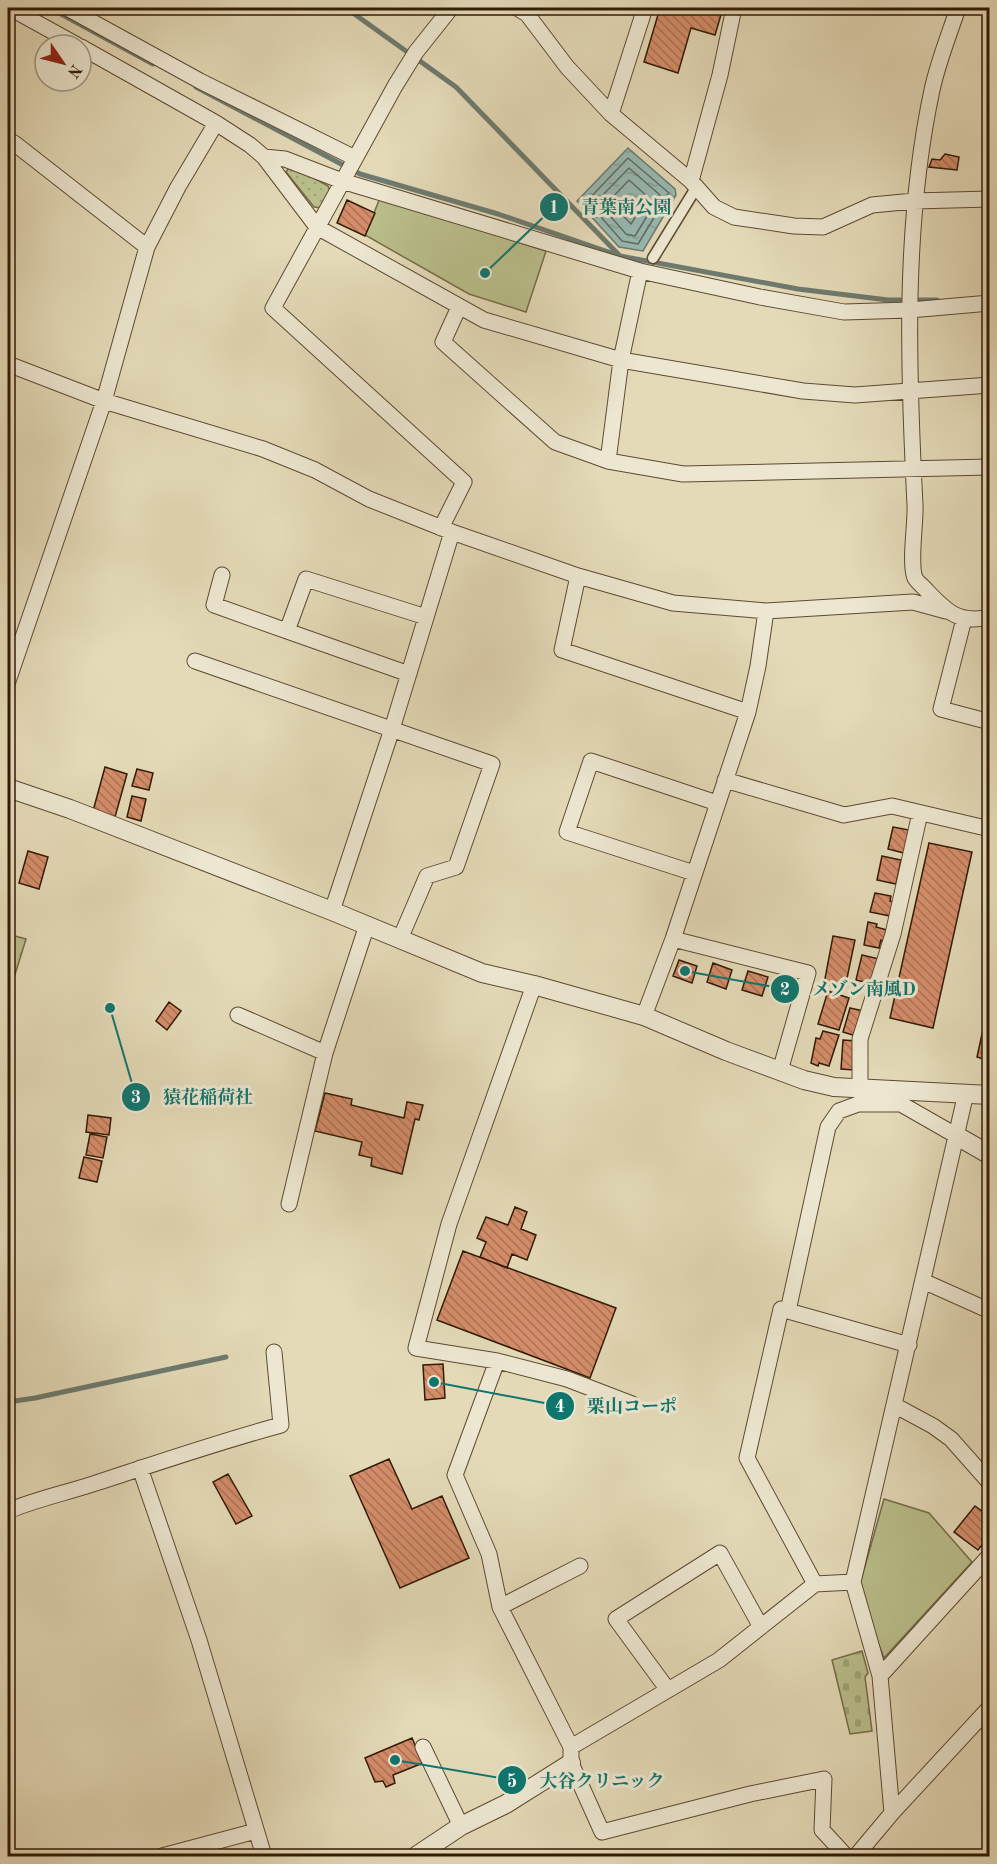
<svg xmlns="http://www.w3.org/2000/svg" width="997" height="1864" viewBox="0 0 997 1864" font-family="'Old Standard TT','Noto Serif JP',serif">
	<defs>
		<pattern id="grass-dots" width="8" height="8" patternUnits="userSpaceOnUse" patternTransform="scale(1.5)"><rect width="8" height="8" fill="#b9be8b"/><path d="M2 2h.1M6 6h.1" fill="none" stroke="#a0a376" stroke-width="1.8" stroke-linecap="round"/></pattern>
		<pattern id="forest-firs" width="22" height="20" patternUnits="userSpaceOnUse" patternTransform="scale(1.5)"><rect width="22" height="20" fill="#b9be8b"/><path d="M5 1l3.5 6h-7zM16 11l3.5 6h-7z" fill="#a0a376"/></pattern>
		<pattern id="cemetery-stones" width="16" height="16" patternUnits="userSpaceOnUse" patternTransform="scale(1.5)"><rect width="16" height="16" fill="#b9be8b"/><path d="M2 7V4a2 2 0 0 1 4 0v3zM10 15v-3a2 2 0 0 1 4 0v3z" fill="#a0a376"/></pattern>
		<pattern id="water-ripples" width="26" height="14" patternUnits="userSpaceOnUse" patternTransform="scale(1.5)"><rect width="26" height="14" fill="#96bab4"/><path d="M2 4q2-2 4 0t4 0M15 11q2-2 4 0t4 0" fill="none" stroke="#829f99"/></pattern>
		<pattern id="building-back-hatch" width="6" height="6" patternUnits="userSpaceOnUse" patternTransform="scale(1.5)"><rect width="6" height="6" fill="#d48d6a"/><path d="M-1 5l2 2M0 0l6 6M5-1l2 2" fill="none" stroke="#ad7255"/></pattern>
	</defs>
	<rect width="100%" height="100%" fill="#e4dab8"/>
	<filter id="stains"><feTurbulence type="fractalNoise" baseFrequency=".00333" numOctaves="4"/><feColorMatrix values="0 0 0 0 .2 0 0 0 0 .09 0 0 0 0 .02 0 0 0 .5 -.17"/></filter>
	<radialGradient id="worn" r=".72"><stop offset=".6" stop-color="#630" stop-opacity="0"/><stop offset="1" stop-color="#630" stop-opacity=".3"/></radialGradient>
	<!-- grass -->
	<path fill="url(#grass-dots)" stroke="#766c48" stroke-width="1.5" d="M291 165 328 186 331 193 322 208 314 207 286 172Z"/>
	<!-- forest -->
	<path fill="url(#forest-firs)" stroke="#766c48" stroke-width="1.5" d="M8 934 26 939 8 997Z"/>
	<!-- cemetery -->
	<path fill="url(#cemetery-stones)" stroke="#766c48" stroke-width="1.5" d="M862 1651 868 1673 865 1677 872 1731 850 1734 832 1660Z"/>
	<!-- park -->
	<path fill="#b9be8b" stroke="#766c48" stroke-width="1.5" d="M380 198 546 251 526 312 469 294 365 235Z
		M884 1499 929 1513 972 1562 884 1658 858 1591Z"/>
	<!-- water -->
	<path fill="url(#water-ripples)" stroke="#6e7a6e" stroke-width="1.5" d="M628 148 675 189 676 195 643 251 619 247 577 201Z"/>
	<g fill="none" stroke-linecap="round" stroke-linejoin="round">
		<!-- shore -->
		<path stroke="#646a5d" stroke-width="1.5" d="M628 158 669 193 638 244 622 241 587 201Z
			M629 168 660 195 635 236 626 234 597 201Z
			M629 180 648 197 631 224 609 201Z"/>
		<!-- stream -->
		<path stroke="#6e7a6e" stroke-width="5" d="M50 8 153 64
			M346 8 456 87 619 255
			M196 87 360 174 498 214 620 256 798 289 888 300H937
			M8 1402 35 1398 226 1357"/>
	</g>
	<!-- building -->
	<path fill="url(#building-back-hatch)" stroke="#321a06" stroke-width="1.5" d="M660 8H723L715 35 691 28 678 73 644 62Z
		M945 154 959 157 957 170 929 167 932 159 940 160Z
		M347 200 375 213 365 236 337 223Z
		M105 767 127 774 115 817 93 811Z
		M137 769 153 773 149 790 132 786Z
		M132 796 146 799 141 821 127 817Z
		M893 827 909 830 904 853 888 849Z
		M929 843 972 852 933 1028 890 1018Z
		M28 851 48 857 39 889 19 883Z
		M882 856 901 860 896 884 877 880Z
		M875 893 891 896 890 901 893 902 890 916 870 912Z
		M868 922 877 924 876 927 887 930 884 941 881 940 879 948 864 945Z
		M833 936 855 940 845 988 824 984Z
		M862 955 879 959 873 984 856 980Z
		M679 960 697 966 692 983 673 976Z
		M713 963 732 970 726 989 707 982Z
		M748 971 768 977 762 996 742 990Z
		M828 991 849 998 839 1030 818 1024Z
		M169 1002 181 1011 167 1030 156 1021Z
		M989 1002H990V1061L977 1057Z
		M850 1008 864 1011 856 1036 843 1032Z
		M823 1031 839 1035 829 1066 819 1063 818 1066 811 1063 816 1038 820 1039Z
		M843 1040 856 1041 854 1070 841 1069Z
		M325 1093 352 1099 351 1105 404 1118 407 1102 423 1105 419 1120 415 1119 402 1174 371 1166 372 1158 359 1155 362 1142 315 1131Z
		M88 1115 111 1118 109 1135 86 1132Z
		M90 1134 107 1137 103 1158 86 1155Z
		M84 1157 102 1161 97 1182 79 1178Z
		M515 1207 527 1212 521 1229 536 1235 527 1260 512 1254 507 1268 480 1257 486 1242 477 1238 486 1217 508 1225Z
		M463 1251 616 1308 590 1378 437 1320Z
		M443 1364 445 1398 425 1400 423 1365Z
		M389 1459 412 1509 442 1496 469 1558 400 1588 350 1476Z
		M228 1474 252 1516 236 1524 213 1482Z
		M975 1506 990 1517V1535L978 1550 954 1532Z
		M412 1738 423 1763 393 1775 395 1783 386 1787 383 1781 375 1782 365 1758Z"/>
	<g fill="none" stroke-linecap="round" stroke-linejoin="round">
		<!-- pedestrian casing -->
		<g stroke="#5e4a32" stroke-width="13">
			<path id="pedestrian" d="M653 258 696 188"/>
		</g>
		<!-- minor casing -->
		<g stroke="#5e4a32" stroke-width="17">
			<path id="minor" d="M10 8 77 45
				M67 8 200 81 355 158
				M517 8 527 14 567 67 611 114 691 181 714 207 734 217 794 226 823 227 872 205 914 201 990 199
				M958 8C949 35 938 62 932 90 903 226 908 367 915 505 916 523 909 563 915 578 917 582 924 587 927 591 947 612 959 624 990 617
				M81 47 216 123 250 145 264 157 317 227 484 320 621 360 803 391 855 395 990 385
				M611 114 645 8
				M8 140 14 143 147 247
				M264 157 285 159 342 181 640 271 760 297 844 312 910 310 990 303
				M691 181 720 75 734 8
				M459 307 443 342 555 442 608 461 683 474 990 467
				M8 364 104 401 263 449 315 470 369 499 452 532 578 576 673 603 766 611 913 602 946 611
				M608 461 621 360 640 271
				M441 528 464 482 273 308 395 86 416 52 451 8
				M222 575 214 605 287 631
				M578 576 562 650 748 712
				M964 619 941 709 990 722
				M195 661 492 764 456 867 427 876 400 939
				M409 674 287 631 306 579 426 617
				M8 681 104 401 147 247 178 187 216 123
				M725 780 844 815 892 806 990 829
				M694 873 567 832 591 761 717 803
				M332 911 392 729 452 532
				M673 939 808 973 780 1071
				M534 985 449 1224 416 1348 497 1361 455 1475 489 1554 500 1607 571 1747V1763L602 1832 750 1794 824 1779 822 1830 846 1856
				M238 1015 325 1053
				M644 1016 673 939 748 712 758 666 766 611
				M860 1088V1039L893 934 920 813
				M289 1204 325 1053 367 925
				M923 1281 990 1311
				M788 1311 828 1127 839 1111 858 1104H901L957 1136
				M497 1361 567 1379 632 1404
				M894 1405 933 1426 951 1439 990 1483
				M140 1468 199 1640 264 1856
				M8 1511C36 1499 66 1493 96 1483 157 1463 218 1442 281 1425L274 1352
				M815 1584 747 1458 781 1309 909 1345
				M500 1607 580 1566
				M880 1676 990 1555
				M668 1690 616 1619 720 1553 761 1627
				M423 1747 461 1826
				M571 1747 719 1660 815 1584 853 1582
				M892 1813 880 1676 853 1582 966 1093
				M162 1856 256 1831
				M856 1856 892 1813 990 1707
				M989 1856H990"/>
		</g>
		<!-- tertiary casing -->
		<g stroke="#5e4a32" stroke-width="20">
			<path id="tertiary" d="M8 788 70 809 332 911 482 973 534 985 644 1016 726 1051 804 1080 834 1087 990 1095
				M957 1136 990 1155
				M416 1856 461 1826 506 1804 571 1763"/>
		</g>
		<!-- pedestrian -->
		<use href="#pedestrian" stroke="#ede7d1" stroke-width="10"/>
		<!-- minor -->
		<use href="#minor" stroke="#ede7d1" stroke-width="15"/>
		<!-- tertiary -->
		<use href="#tertiary" stroke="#ede7d1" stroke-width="18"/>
	</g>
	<!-- callouts -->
	<path fill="none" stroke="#0f766e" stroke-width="2" d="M485 273L554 207M685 971L785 989M110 1008L136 1097M434 1382L560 1406M395 1760L512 1780"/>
	<g fill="#0f766e" stroke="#ede7d1" stroke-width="2">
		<circle cx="485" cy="273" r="6"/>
		<circle cx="685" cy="971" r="6"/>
		<circle cx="110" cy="1008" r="6"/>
		<circle cx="434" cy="1382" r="6"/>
		<circle cx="395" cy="1760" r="6"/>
		<circle cx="554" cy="207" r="15"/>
		<circle cx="785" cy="989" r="15"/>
		<circle cx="136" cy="1097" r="15"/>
		<circle cx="560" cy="1406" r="15"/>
		<circle cx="512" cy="1780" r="15"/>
	</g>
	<g font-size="18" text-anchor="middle" font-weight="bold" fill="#fff">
		<text x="554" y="213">1</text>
		<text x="785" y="995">2</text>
		<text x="136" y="1103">3</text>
		<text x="560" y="1412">4</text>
		<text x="512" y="1787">5</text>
	</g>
	<g font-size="18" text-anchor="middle" font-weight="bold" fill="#0f766e" stroke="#ede7d1" stroke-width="6" stroke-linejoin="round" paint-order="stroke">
		<text x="626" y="213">青葉南公園</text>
		<text x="864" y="995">メゾン南風D</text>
		<text x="208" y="1103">猿花稲荷社</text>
		<text x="632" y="1412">栗山コーポ</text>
		<text x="602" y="1787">大谷クリニック</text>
	</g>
	<!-- margin -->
	<rect width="997" height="1864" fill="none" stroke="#e4dab8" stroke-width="30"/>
	<rect x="9" y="9" width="979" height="1846" fill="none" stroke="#321a06" stroke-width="3"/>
	<rect x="15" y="15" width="967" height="1834" fill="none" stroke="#321a06" stroke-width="1.5"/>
	<!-- north arrow -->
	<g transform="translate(63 63) rotate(125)"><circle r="28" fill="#ede7d1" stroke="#a29580" stroke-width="1.5"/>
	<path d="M0-4.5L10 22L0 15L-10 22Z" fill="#8f2418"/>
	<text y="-9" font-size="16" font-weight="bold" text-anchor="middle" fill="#321a06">N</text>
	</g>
	<rect width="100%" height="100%" filter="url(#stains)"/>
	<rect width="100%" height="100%" fill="url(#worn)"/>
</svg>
